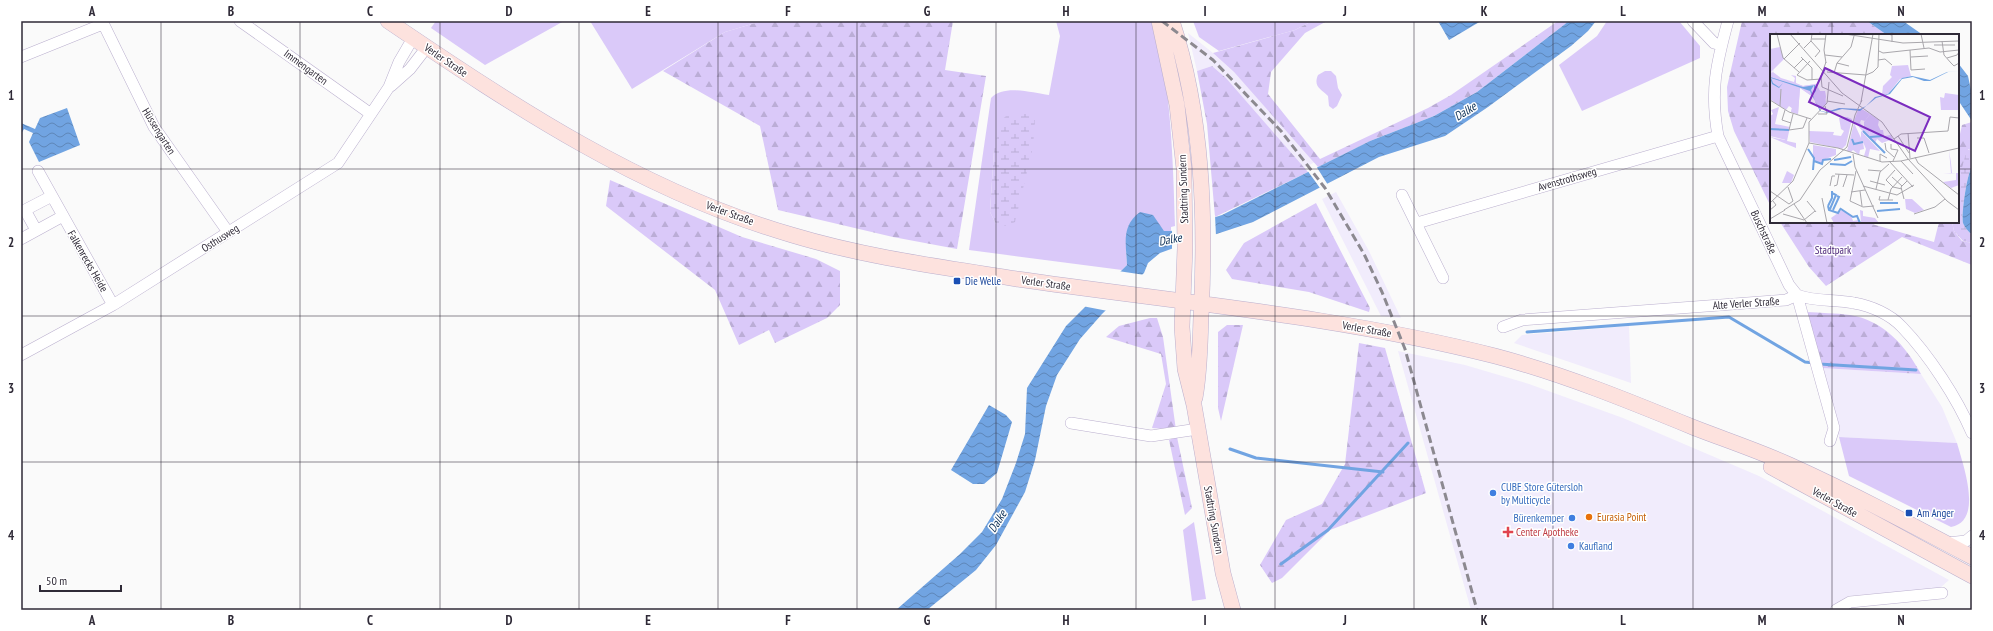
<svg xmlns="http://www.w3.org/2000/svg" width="1993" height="631" viewBox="0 0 1993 631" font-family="'PT Sans Narrow',sans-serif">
	<defs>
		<pattern id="forest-firs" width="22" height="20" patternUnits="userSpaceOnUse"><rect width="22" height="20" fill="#dac9f9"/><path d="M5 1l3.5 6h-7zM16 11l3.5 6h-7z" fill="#bbadd6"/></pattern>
		<pattern id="wetland-marsh" width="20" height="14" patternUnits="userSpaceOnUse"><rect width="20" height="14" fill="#dac9f9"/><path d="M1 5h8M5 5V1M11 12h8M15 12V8" fill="none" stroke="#bbadd6"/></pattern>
		<pattern id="water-waves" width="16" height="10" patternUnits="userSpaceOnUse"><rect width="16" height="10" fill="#71a4e2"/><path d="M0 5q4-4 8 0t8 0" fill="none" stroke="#5d86b8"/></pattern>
	</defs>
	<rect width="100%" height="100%" fill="#fafafa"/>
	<!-- built -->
	<path fill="#f1ecfc" d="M1188 33 1213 53 1234 72 1315 162 1304 168 1226 78 1212 66 1197 71Z
		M1336 192 1369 251 1401 318 1381 316 1322 199Z
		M1629 326 1631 383 1514 343 1522 335Z
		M1398 351 1465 365 1529 384 1623 418 1759 476 1949 580 1940 588 1849 596 1833 605 1828 610H1471Z
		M1822 368 1921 374 1942 407 1957 443 1839 437Z"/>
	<!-- green -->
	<path fill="#dac9f9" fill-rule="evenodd" d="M436 21H564L485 65 431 28Z
		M590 21H762L725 32 632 89Z
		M1056 21H1151L1155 24C1171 90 1173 157 1175 226L1171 227V231H1164L1140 212C1122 226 1126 243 1127 265L1122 270 969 250 991 98C1004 84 1032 93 1049 95L1060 36ZM994 150 996 224 990 212Z
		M1193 21H1312L1295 30 1219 51 1199 37Z
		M1607 21H1679L1700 46V58L1582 111 1559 65 1597 36Z
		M1331 71 1336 76 1338 88 1342 95 1337 106 1333 109 1329 106 1328 96C1321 89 1313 87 1318 75L1325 71Z
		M1839 437 1957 443C1963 465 1984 521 1951 527L1849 476Z
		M1194 522 1206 599 1192 601 1183 530Z"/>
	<!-- forest -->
	<path fill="url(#forest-firs)" d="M762 21H953L945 70 986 76 957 249 893 237 778 210 760 126 663 71 725 32Z
		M1312 21H1327L1305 33 1271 72 1268 94 1320 159 1428 108 1451 95 1558 21H1569L1477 92 1434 116 1370 141 1318 167 1234 72 1213 53 1295 30Z
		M1742 21H1867L1887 35H1771V207L1734 131 1728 111 1727 87Z
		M1212 66 1226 78 1308 172 1215 217 1207 124 1197 71Z
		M1972 122V151L1968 149 1958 183V143L1962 125Z
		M610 180 742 237 816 259 840 271V305L827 318 775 343 769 330 739 345 715 290 606 206Z
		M1316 203 1370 308 1369 312 1309 292 1232 279 1226 270 1244 243Z
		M1780 222H1865L1934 242 1939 222H1952L1954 231 1962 241 1972 243V265L1902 237 1826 286 1809 267Z
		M1806 312C1821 313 1835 313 1850 315 1883 320 1906 346 1921 374L1822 368Z
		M1150 318H1157L1163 337 1176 430 1152 428 1166 384 1161 354 1106 337 1119 326Z
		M1227 325H1243L1221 421 1218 408V332Z
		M1359 343 1385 348 1426 493 1330 530 1282 578 1272 583 1260 565 1286 520 1322 504 1345 464Z
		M1177 437 1192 508 1185 515 1169 440Z"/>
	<!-- wetland -->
	<path fill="url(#wetland-marsh)" d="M1009 114H1027L1035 120 1033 147 1015 222 1007 226 996 224 990 212 994 150 1001 120Z
		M1967 149 1972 151V167C1967 173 1961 215 1963 223 1964 226 1968 231 1970 233H1972V243L1963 241 1954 231 1952 222H1958V183Z"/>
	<!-- water -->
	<path fill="url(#water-waves)" d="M1438 21H1481L1449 40Z
		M1569 21H1596L1588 31 1571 46 1488 107 1445 136 1379 157 1253 222 1171 249 1160 253 1148 263 1144 273 1102 314 1080 339 1057 375 1046 406 1035 460 1025 492 996 545 976 570 927 610H896L960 554 982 532 1002 499 1016 463 1025 434 1027 388 1066 326 1127 265C1126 243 1121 226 1140 212L1153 215 1164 231H1171L1222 215 1370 141 1434 116 1477 92Z
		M1867 21H1903L1923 35H1887Z
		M1958 63 1968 76 1972 95V121L1958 100Z
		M67 108 80 145 39 162 29 142 33 133 24 129 21 134V123L35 129 40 118Z
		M1972 167V233H1970C1968 231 1964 226 1963 223 1961 215 1967 173 1972 167Z
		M989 405 1006 415 1012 422 997 473 984 484H973L951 470Z"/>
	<!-- pier -->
	<path fill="#fafafa" d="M1316 166 1328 185 1320 188 1307 170Z
		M1215 215 1216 236 1172 251V229Z
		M1118 271 1145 275 1108 311 1082 306Z"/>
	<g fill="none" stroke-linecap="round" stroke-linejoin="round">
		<!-- stream -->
		<path stroke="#71a4e2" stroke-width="3" d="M1527 332 1729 317 1805 362 1814 363
			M1819 364 1916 370
			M1230 449 1256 458 1383 472
			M1281 564 1328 530 1408 443"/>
		<!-- minor casing -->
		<g stroke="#baafce" stroke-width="12">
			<path id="minor" d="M102 21 154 127 228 232
				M240 21 371 114
				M1693 21 1714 43 1721 45
				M1728 21C1716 65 1710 91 1718 136L1789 285 1797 295 1834 428 1830 441
				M21 57 103 24
				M391 86 410 69 427 47
				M38 171 113 305
				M1402 195 1443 278
				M1417 223 1718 136
				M36 230 25 210 52 196
				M21 239 63 216
				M1797 295C1815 302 1835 299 1854 303 1871 306 1890 314 1902 327 1929 355 1957 398 1972 433
				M1503 327 1522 320 1786 300 1797 295
				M21 355 113 305 338 163 389 87 399 62 413 38
				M1071 423 1151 436 1198 429
				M1947 543 1966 541 1972 536
				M1836 610 1850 602 1942 593"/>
		</g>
		<!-- secondary casing -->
		<g stroke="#baafce" stroke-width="16">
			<path id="secondary" d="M388 21C515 107 643 192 792 235 865 257 941 267 1017 279 1176 302 1338 316 1495 356 1563 374 1629 401 1695 428 1726 440 1759 451 1790 465 1852 493 1912 525 1972 557
				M1159 21 1177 105 1184 169 1185 248 1182 327 1185 369 1194 405 1223 573 1233 610
				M1172 21C1203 115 1206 219 1201 317 1200 344 1200 371 1195 398
				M1771 467 1972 576"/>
		</g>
		<!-- minor -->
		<use href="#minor" stroke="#fff" stroke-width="11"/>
		<!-- secondary -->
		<use href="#secondary" stroke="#fde2de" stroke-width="15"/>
		<!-- rail -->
		<path stroke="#8c8990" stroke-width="3" stroke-dasharray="8 4" stroke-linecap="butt" d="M1162 21 1213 60 1281 131 1325 188 1364 254 1382 292 1405 349 1477 610"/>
	</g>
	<!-- grid -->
	<path fill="none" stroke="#2f2a37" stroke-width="1" stroke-opacity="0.55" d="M161 21V610M300 21V610M440 21V610M579 21V610M718 21V610M857 21V610M996 21V610M1136 21V610M1275 21V610M1414 21V610M1553 21V610M1693 21V610M1832 21V35M21 169H1771M1958 169H1972M1832 222V610M21 316H1972M21 462H1972"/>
	<!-- markers -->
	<g fill="#1a4fb4" stroke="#fff" stroke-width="1.5">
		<rect x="953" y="277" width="8" height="8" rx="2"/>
		<rect x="1905" y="509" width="8" height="8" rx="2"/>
	</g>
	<g fill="#3f7fe0" stroke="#fff" stroke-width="1.5">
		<circle cx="1493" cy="493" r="4"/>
		<circle cx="1572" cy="518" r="4"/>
		<circle cx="1571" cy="546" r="4"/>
	</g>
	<circle fill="#e8710a" stroke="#fff" stroke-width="1.5" cx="1589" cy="517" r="4"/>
	<path fill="#e0444e" stroke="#fff" stroke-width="1.5" d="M1506 526h4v4h4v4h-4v4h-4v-4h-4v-4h4z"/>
	<g text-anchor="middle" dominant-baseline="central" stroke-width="3" stroke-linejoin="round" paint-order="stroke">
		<!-- street labels -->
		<g font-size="11" fill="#2f2a37" stroke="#fff">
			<text transform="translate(446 60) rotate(34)">Verler Straße</text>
			<text transform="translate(306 67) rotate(36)">Immengarten</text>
			<text transform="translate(159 131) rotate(58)">Hüssengarten</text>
			<text transform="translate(1567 179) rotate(-16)">Avenstrothsweg</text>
			<text transform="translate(1183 189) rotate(-92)">Stadtring Sundern</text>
			<text transform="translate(730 213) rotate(20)">Verler Straße</text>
			<text transform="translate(1764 232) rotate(65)">Buschstraße</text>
			<text transform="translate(220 238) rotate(-32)">Osthusweg</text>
			<text transform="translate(88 261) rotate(60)">Falkenrecks Heide</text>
			<text transform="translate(1046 283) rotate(8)">Verler Straße</text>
			<text transform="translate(1746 303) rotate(-4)">Alte Verler Straße</text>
			<text transform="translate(1367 329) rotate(10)">Verler Straße</text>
			<text transform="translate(1835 502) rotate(29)">Verler Straße</text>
			<text transform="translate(1214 520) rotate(80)">Stadtring Sundern</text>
		</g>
		<!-- park labels -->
		<g font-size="11" fill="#4e287b" stroke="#fff">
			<text x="1833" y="250">Stadtpark</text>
		</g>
		<!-- transit labels -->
		<g font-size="11" fill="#164399" stroke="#fff" text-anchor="start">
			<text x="965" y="281">Die Welle</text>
			<text x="1917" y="513">Am Anger</text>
		</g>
		<!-- shop labels -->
		<g font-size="11" fill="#366cbe" stroke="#fff" text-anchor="start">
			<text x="1501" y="487">CUBE Store Gütersloh<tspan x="1501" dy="13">by Multicycle</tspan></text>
			<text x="1564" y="518" text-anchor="end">Bürenkemper</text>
			<text x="1579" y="546">Kaufland</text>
		</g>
		<!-- food labels -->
		<g font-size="11" fill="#c56008" stroke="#fff" text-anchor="start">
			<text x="1597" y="517">Eurasia Point</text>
		</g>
		<!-- health labels -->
		<g font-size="11" fill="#be3a42" stroke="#fff" text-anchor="start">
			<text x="1516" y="532">Center Apotheke</text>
		</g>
		<!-- water labels -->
		<g font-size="12" font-style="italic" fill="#092d54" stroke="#fff">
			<text transform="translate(1465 111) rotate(-32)">Dalke</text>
			<text transform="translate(1170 239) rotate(-11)">Dalke</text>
			<text transform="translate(997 521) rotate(-58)">Dalke</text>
		</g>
	</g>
	<!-- overview -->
	<g transform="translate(1770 34)">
		<rect width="189" height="189" fill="#fafafa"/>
		<path d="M10 13 14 25 1 38 10 45 33 52 46 50 50 57H55L56 63 50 77 43 63 30 54 28 80 21 78 22 74 19 72 16 76 0 65V15ZM138 31 141 42 130 45 118 60 112 61 113 52 122 43 120 41 122 32ZM175 59 189 61V76H171L170 63 174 64ZM92 75 100 80 95 87 91 86 90 89 96 95 94 99 84 87 88 76ZM77 83 82 85 76 111 72 115 40 108 39 97 64 98 63 101 71 102 74 97 71 95 69 84ZM84 89 91 104V97L110 117 100 115 98 124 94 122 96 115 93 108 94 115 90 116 89 121 83 116 81 118 77 117ZM101 96H113L114 102 121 101 123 105 112 109 107 105 105 109 98 102ZM43 111 66 115V121L53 126 52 130 43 126ZM179 116 181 129 182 139H189V151L181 154 173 148 186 146V139L173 140 181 139ZM17 137 24 141 21 149H12ZM135 165H142L154 176 145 179 136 175ZM72 176 81 181 83 187 88 186 90 189H64L61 184ZM90 176 93 177V182L105 184 109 189H91Z" fill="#dac9f9"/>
		<path d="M4 35 3 38 11 44 24 48 25 44 21 41 26 42V49L33 52 46 50 50 57H55L56 70 50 76 45 68 53 60 48 56 43 62 41 56 44 51 33 53 8 46 0 43ZM0 43 31 52 40 57 43 63 29 53 21 54 17 60H11L10 72 3 67 11 66 6 62 8 54 11 59H17L20 50 12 49 9 53 1 46 8 53 1 66 0 60 3 57 0 54ZM9 73 5 90 20 93 17 107 26 109V114L0 103 15 106 16 97 0 94V82L3 80 1 76ZM100 80 109 86 108 91 111 97 101 96 98 102 94 99V88Z" fill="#dac9f9"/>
		<path d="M0 94 16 97V106L0 102Z" fill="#dac9f9"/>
		<path d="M20 50 30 53 28 80 21 78 22 74 17 70 14 74 10 72 12 60 17 59Z" fill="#dac9f9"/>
		<path d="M189 37 178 38 160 47H154L143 43 132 45 120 60 106 64 90 77 72 75 57 79 50 77 40 57 1 44 3 49 9 53 13 49 9 54 2 50 0 43 33 53 45 51 46 57 44 59V51L41 56 45 67 51 77 56 78 69 74 90 75 96 72 105 63 118 60 132 44 142 42 160 46 177 38Z" fill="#71a4e2"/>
		<path fill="none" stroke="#71a4e2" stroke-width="2" d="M0 95 19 96M93 97 115 119M100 103 113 102M82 105 84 110 93 108M38 115 44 124 43 136M64 126 81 123M44 127 52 130 53 126 61 125M60 130 75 131 82 127M110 169H128M58 172 59 176 68 179 71 174M58 172 62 164V157M60 175 66 161 62 159M71 175 83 183 87 182 90 189M63 176 69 163 67 162M107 177 130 175"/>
		<path fill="none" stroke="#a9a7ac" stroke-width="1" d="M7 0 13 24 29 38M20 0 72 59 112 88 138 125 177 167 189 176M56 0 54 16 56 29M75 0 133 9 189 7M117 0 122 1V8M151 0 154 14M42 5H56M41 7 50 17 45 23M172 7 174 21 181 29 184 32 189 29M164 11H185M34 14 41 7 42 0M140 16 141 36 155 35M109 17 113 19 159 14 170 18 189 16M55 21 72 23M31 23 42 34V46M141 23 158 22M177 24 187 21 189 18M14 25 30 9M108 26 115 25 122 31M40 27 27 41 37 46 51 45M56 28 51 42 52 53 73 62M67 29 79 32M24 34 33 25M57 38 96 41 103 38 108 33 109 0M64 39 67 29 81 13 84 2M0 66 19 78 41 85M57 67 75 70M91 68 103 0M10 72 11 55M15 76 12 86 21 89M23 80 19 96 33 94 37 84M48 80H57L55 72M138 99 140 124M128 102 139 119M147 104H154L159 119M124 105 131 100 178 97 180 83 189 84M39 109 68 114M115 109 116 116 124 123M121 110V115L128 116 123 127M68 114 112 128 131 127 189 114M83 120 85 133 108 184M145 123 148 129 189 161M110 127V120L117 124M119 127 143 153M131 127 143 140M98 136 111 137M125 136 116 146 123 153 132 155M86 137 80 167 93 173 104 172M65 140 84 141M122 143 132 152M100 147 115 151M60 152 62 142H65M64 152 67 151 69 140M93 152 127 161 144 151M73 153 77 141M106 155 110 138 119 130M0 157 19 170 23 167 18 153M90 157 92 172M81 158 95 156M110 162 109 166H123M52 164 57 189M134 165 131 153 137 147M118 166 121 155 132 143M37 167 46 178M0 169 23 147 39 109V88L57 69 59 48M24 170 37 189M0 176 6 171 3 167M14 176 30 166 50 136 77 113 85 81 92 66M13 180 34 186M144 180 165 173 175 165M0 185 15 176M34 186 45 177"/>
		<path fill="#7b2cbf" fill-opacity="0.15" stroke="#7b2cbf" stroke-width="2" d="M55 34 160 83 145 117 39 68Z"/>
		<rect width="189" height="189" fill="none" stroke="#2f2a37" stroke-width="2"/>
	</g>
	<!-- border -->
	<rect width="1993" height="631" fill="none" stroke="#ffffff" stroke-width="44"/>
	<!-- scale -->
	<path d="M40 585v6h81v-6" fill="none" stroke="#2f2a37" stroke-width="2"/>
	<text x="46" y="585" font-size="12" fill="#2f2a37" stroke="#ffffff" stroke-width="3" paint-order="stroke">50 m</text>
	<rect x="22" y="22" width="1949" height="587" fill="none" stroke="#2f2a37" stroke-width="1.5"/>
	<g font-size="13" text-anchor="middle" font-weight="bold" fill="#2f2a37">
		<text x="92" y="16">A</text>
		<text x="231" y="16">B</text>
		<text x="370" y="16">C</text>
		<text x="509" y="16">D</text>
		<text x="648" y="16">E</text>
		<text x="788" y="16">F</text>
		<text x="927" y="16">G</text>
		<text x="1066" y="16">H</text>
		<text x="1205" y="16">I</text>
		<text x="1345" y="16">J</text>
		<text x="1484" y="16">K</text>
		<text x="1623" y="16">L</text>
		<text x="1762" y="16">M</text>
		<text x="1901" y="16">N</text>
		<text x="11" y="100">1</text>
		<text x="1982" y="100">1</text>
		<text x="11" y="247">2</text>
		<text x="1982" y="247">2</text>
		<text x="11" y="393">3</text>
		<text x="1982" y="393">3</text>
		<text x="11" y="540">4</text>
		<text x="1982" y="540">4</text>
		<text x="92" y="625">A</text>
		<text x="231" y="625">B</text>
		<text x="370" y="625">C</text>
		<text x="509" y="625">D</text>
		<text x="648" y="625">E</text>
		<text x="788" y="625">F</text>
		<text x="927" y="625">G</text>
		<text x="1066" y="625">H</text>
		<text x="1205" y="625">I</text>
		<text x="1345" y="625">J</text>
		<text x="1484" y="625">K</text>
		<text x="1623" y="625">L</text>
		<text x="1762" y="625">M</text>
		<text x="1901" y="625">N</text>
	</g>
</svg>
